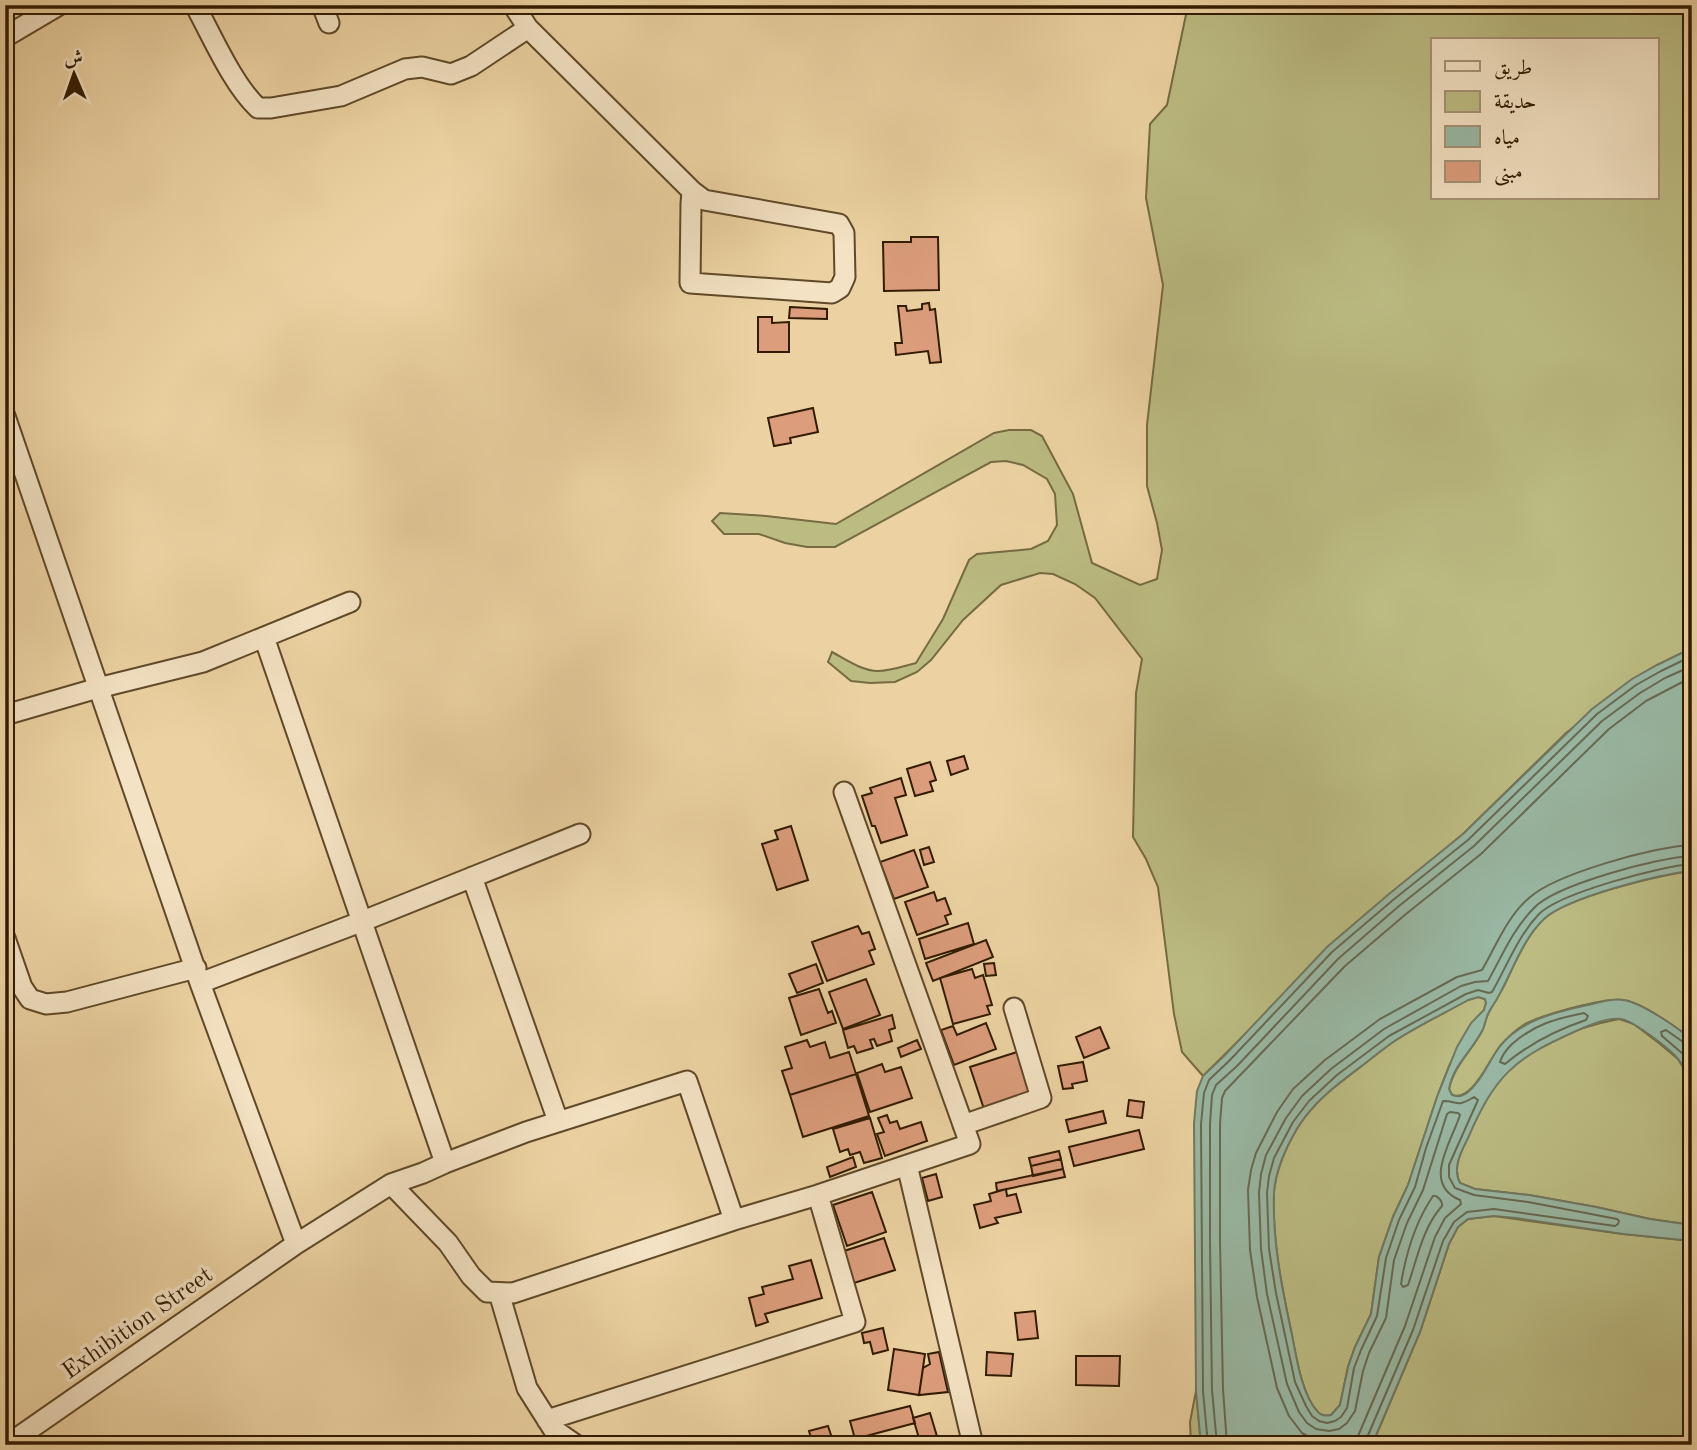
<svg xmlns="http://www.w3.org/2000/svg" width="1697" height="1450" viewBox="0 0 1697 1450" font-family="'Old Standard TT',Amiri,serif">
	<rect width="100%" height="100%" fill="#ecd2a2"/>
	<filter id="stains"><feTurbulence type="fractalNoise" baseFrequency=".00286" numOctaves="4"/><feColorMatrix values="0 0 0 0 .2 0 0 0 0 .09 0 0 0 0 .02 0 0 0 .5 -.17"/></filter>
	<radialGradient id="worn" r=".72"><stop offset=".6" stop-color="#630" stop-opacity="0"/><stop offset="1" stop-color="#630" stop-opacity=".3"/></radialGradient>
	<!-- green -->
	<path fill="#bbbb82" stroke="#766b41" stroke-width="2" fill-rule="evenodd" d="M1188 5H1692V648L1657 665 1566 733 1463 834 1362 918 1203 1076 1182 1052 1174 1014 1158 887 1146 859 1133 837 1136 693 1142 659 1095 598 1075 584 1053 574 1040 573 1001 585 963 620 931 660 917 672 895 682 870 683 851 681 828 662 832 652C845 659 862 671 878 671 891 671 904 666 916 663L943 619 969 560 977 554 1031 549 1048 541 1057 525 1055 494 1047 479 1023 465 1006 461 991 462 835 547H807L785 543 759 534H724L712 521 720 513 766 516 836 524 994 433 1009 430H1031L1042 436 1073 494 1092 563 1140 585 1157 579 1162 550 1157 523 1147 486V425L1163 285 1146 198 1150 124 1167 105ZM1433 40H1657V198H1433Z
		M1692 871V1040C1678 1028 1641 1002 1623 1000 1605 997 1542 1015 1525 1024 1517 1029 1507 1038 1501 1045 1489 1059 1473 1102 1452 1095L1449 1089C1454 1065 1473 1050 1483 1029 1485 1024 1486 1018 1488 1014 1493 1004 1499 995 1504 986 1515 963 1526 935 1545 918 1569 897 1659 875 1692 871Z
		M1478 997 1485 999 1486 1003 1484 1010 1471 1024 1449 1066 1437 1097 1408 1185 1393 1217 1379 1257 1371 1314 1355 1347 1348 1367 1340 1405 1331 1415C1325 1416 1321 1416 1317 1411 1302 1395 1296 1356 1292 1335 1282 1288 1272 1240 1274 1192 1276 1168 1286 1147 1298 1127 1314 1101 1339 1083 1363 1065 1373 1057 1383 1049 1393 1042 1417 1026 1443 1014 1468 1000Z
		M1619 1019 1634 1024 1660 1044 1678 1059 1691 1080 1692 1225 1650 1219 1596 1207 1529 1195 1475 1189 1460 1183C1452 1168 1461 1152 1468 1137 1475 1121 1483 1103 1493 1088 1518 1050 1575 1027 1619 1019Z
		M1494 1216 1623 1234 1692 1241V1445H1372L1420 1332 1449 1244 1458 1227 1468 1219Z
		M1196 1391 1201 1445H1191L1190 1422Z"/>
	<!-- water -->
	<path fill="#99b8a4" stroke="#707962" stroke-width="2" fill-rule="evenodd" d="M1692 648V871C1660 874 1569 897 1545 918 1523 938 1513 970 1499 995 1496 1002 1491 1007 1488 1014 1486 1018 1485 1024 1483 1029 1473 1050 1453 1065 1449 1089L1452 1095C1458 1097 1461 1097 1467 1093 1482 1081 1489 1060 1501 1045 1524 1018 1558 1012 1592 1004 1602 1002 1613 998 1623 1000 1641 1002 1678 1028 1692 1040V1081C1688 1074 1683 1065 1678 1059 1670 1049 1632 1020 1621 1019 1607 1017 1587 1026 1574 1032 1513 1059 1495 1076 1468 1138 1461 1152 1452 1168 1460 1183L1475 1189 1529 1195 1596 1207 1650 1219 1692 1225V1241L1623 1234 1516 1218 1494 1216 1468 1219 1458 1227 1449 1244 1420 1332 1372 1445H1201L1196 1391 1194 1123 1197 1091 1203 1076 1225 1055 1327 947 1389 894 1463 834 1592 709 1632 679 1657 665ZM1478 997 1485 999 1486 1003 1484 1010 1471 1023 1457 1047 1437 1097 1408 1185 1393 1217 1379 1257 1371 1314 1355 1347 1348 1367 1340 1405 1331 1415C1325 1416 1321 1416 1317 1411 1302 1395 1296 1356 1292 1335 1282 1289 1272 1240 1274 1192 1276 1168 1286 1147 1298 1127 1314 1101 1339 1083 1363 1065 1373 1057 1383 1049 1393 1042 1417 1026 1443 1014 1468 1000Z"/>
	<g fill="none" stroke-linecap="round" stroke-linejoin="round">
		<!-- shore -->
		<path stroke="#666a52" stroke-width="2" d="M1584 1013 1588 1016 1586 1020C1556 1030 1529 1044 1505 1064L1500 1062C1502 1055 1506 1050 1512 1044 1535 1024 1555 1019 1584 1013Z
			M1692 1045 1686 1044 1666 1030 1661 1032 1662 1036 1683 1054 1692 1067
			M1433 1196C1437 1195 1443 1201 1442 1206 1423 1227 1417 1259 1408 1285L1403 1287 1401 1284C1406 1253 1416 1221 1433 1196Z
			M1208 1445 1203 1391 1201 1124 1204 1093 1209 1080 1230 1060 1332 952 1393 900 1468 840 1597 714 1636 685 1661 671 1692 656
			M1217 1445 1212 1390 1210 1242V1124L1212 1095 1216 1085 1237 1066 1338 959 1399 906 1474 846 1602 721 1640 693 1665 678 1692 666
			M1227 1445 1223 1389 1220 1242V1124L1222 1098 1225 1091 1345 966 1406 914 1481 854 1609 729 1646 701 1692 677
			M1346 1445V1441L1343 1439 1324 1442 1313 1439 1302 1433 1289 1416 1277 1388 1257 1297 1250 1250 1248 1190 1251 1170 1256 1153 1277 1112 1293 1089 1325 1060 1380 1019 1457 977 1482 970C1496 946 1507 917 1529 898 1555 874 1656 846 1692 845
			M1357 1445 1358 1436 1405 1326 1435 1237 1445 1218 1461 1204 1460 1200C1421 1184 1452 1141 1460 1115L1458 1113 1450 1112 1447 1114 1423 1190 1407 1223 1394 1260 1386 1318 1369 1353 1363 1371 1355 1411 1347 1423 1339 1429 1329 1431 1316 1429 1307 1423 1299 1412 1287 1384 1267 1294 1261 1249 1259 1193 1261 1174 1266 1155 1286 1118 1302 1096 1331 1069 1384 1029 1461 986 1475 982 1488 981C1502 956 1513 929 1534 908 1555 885 1659 857 1692 856
			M1366 1445V1440L1413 1330 1443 1241 1454 1222 1467 1212 1494 1209 1615 1226 1618 1224 1619 1221 1617 1219 1528 1202 1474 1195 1455 1188 1449 1177V1165L1478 1100 1474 1097C1456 1108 1459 1101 1443 1101L1426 1148 1415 1187 1399 1220 1386 1258 1377 1316 1361 1350 1354 1368 1347 1408 1341 1417 1335 1421 1327 1423 1319 1421 1312 1416 1306 1406 1295 1382 1276 1293 1269 1249 1267 1193 1269 1176 1274 1158 1293 1122 1309 1101 1337 1075 1389 1036 1466 994 1478 990 1489 993 1492 992C1507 966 1518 936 1539 914 1560 893 1661 866 1692 864"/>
	</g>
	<!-- building -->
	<path fill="#dc9d7c" stroke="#321b00" stroke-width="2" d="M911 237H938L939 290 884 291 883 242H911Z
		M929 303 930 310 935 309 941 362 930 363 928 351 896 355 895 343H902L898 306H906L907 311 922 309V304Z
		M790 307 827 309V319L789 318Z
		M758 317H772V323L789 322V352H758Z
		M813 408 818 432 790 438 791 443 774 446 768 418Z
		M964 756 968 769 951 775 947 761Z
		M930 762 936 780 930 782 933 791 915 796 907 769Z
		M901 778 906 795 895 798 907 835 881 843 875 826H872L862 796 872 793 870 788Z
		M791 826 808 880 777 890 762 844 778 839 775 831Z
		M929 847 934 862 924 865 920 850Z
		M914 850 928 887 894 899 880 862Z
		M934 892 937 901 945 898 951 914 945 916 948 924 917 935 905 902Z
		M968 923 974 944 925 959 919 939Z
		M858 926 862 934 869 932 875 949 869 951 874 964 827 981 812 942Z
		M986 940 993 957 933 981 926 963Z
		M994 963 996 975 986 976 984 964Z
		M816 964 823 983 797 993 789 974Z
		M972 969 975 978 983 975 992 1005 987 1006 990 1014 953 1024 940 978Z
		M866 979 880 1015 843 1029 829 992Z
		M819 989 828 1013 832 1011 836 1023 801 1035 789 998Z
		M892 1015 895 1028 889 1030 892 1041 877 1046 874 1039 870 1040 873 1048 857 1053 854 1046 848 1048 843 1030Z
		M986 1023 996 1049 954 1065 941 1030 953 1026 957 1035Z
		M1100 1027 1109 1048 1084 1058 1076 1037Z
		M807 1040 810 1047 825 1042 830 1058 849 1052 856 1074 790 1095 782 1071 792 1068 785 1047Z
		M917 1040 921 1049 901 1057 898 1048Z
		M1017 1052 1031 1094 984 1109 970 1067Z
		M1083 1062 1087 1081 1072 1084 1073 1088 1063 1089 1058 1066Z
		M882 1064 885 1072 901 1067 912 1098 870 1112 857 1073Z
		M856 1074 869 1116 803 1137 790 1095Z
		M1129 1100 1144 1102 1142 1118 1127 1116Z
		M1103 1111 1106 1123 1069 1132 1066 1120Z
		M887 1115 890 1123 897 1121 900 1129 921 1122 927 1141 885 1156 877 1134 884 1132 878 1118Z
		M870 1118 882 1158 864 1163 860 1152 850 1155 848 1149 840 1152 833 1129Z
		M1139 1130 1144 1149 1074 1166 1069 1147Z
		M1059 1151 1061 1159 1031 1166 1029 1158Z
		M853 1157 856 1167 830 1177 827 1167Z
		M1061 1159 1063 1169 1033 1176 1031 1166Z
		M1063 1169 1065 1177 997 1191 996 1183Z
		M936 1174 942 1197 928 1201 922 1178Z
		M1006 1189 1007 1196 1016 1194 1021 1212 995 1218 998 1223 980 1228 974 1205 991 1201 989 1194Z
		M872 1192 886 1232 847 1246 833 1205Z
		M884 1238 895 1270 854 1283 844 1251Z
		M811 1260 822 1298 765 1314 768 1322 756 1326 749 1298 764 1294 762 1287 793 1279 789 1266Z
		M1035 1311 1038 1338 1018 1340 1015 1313Z
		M883 1328 888 1350 873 1354 870 1342 864 1343 862 1333Z
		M894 1349 925 1354 919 1395 888 1390Z
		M939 1352 948 1392 919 1395 923 1368 930 1364 928 1354Z
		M987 1352 1013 1354 1011 1376 986 1375Z
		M1076 1356H1120L1119 1386 1076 1385Z
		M910 1406 915 1423 855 1439 850 1421Z
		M930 1413 939 1443 940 1445H921L913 1418Z
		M828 1426 833 1441 822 1445H813L809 1431Z
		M953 1438 955 1445H940L939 1443Z"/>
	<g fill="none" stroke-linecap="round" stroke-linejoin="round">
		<!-- minor casing -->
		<g stroke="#604928" stroke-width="23">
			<path id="minor" d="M195 5C212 36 233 85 258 108H271L341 96 405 69 422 67 451 74 471 66 528 28
				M322 5 329 23
				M513 5 528 28 692 191 704 200 839 224 844 233 845 277 840 288 832 293 690 283 691 204 692 191
				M5 37 59 5
				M5 416 200 983 296 1244
				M264 637 445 1163
				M5 715 98 688 203 662 350 602
				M472 877 558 1121
				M5 938 22 987 30 999 46 1004 67 1002 196 968
				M200 983 363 921 580 834
				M963 1125 1041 1098 1014 1008
				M907 1165 973 1445
				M391 1184 448 1243 471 1276 487 1292 513 1293 734 1220
				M499 1293 527 1388 553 1429 576 1445
				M547 1420 855 1322 818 1195
				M7 1445 296 1244 391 1184 423 1173 445 1163 526 1132 687 1081 734 1220 818 1195 970 1144 844 792"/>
		</g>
		<!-- minor -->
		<use href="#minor" stroke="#f3e2c3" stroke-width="19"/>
	</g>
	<g text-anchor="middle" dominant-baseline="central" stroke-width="7" stroke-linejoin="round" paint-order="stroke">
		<!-- street labels -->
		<g font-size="24" fill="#321b00" stroke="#f3e2c3">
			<text transform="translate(138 1324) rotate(-35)">Exhibition Street</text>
		</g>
	</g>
	<!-- margin -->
	<rect width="1697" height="1450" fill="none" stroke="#ecd2a2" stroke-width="28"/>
	<rect x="7" y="7" width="1683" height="1436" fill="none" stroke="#321b00" stroke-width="3.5"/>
	<rect x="14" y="14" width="1669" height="1422" fill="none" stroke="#321b00" stroke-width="2"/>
	<!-- legend -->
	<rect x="1431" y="38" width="228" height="161" fill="#f3e2c3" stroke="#a69275" stroke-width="2"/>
	<rect x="1445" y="61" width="35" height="10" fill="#f3e2c3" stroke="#a69275" stroke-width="2"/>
	<text x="1494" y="74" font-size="21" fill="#321b00">طريق</text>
	<rect x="1445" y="91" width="35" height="21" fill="#bbbb82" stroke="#a69275" stroke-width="2"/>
	<text x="1494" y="108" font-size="21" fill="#321b00">حديقة</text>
	<rect x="1445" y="126" width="35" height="21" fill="#99b8a4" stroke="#a69275" stroke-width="2"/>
	<text x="1494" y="144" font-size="21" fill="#321b00">مياه</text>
	<rect x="1445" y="161" width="35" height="21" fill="#dc9d7c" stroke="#a69275" stroke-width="2"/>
	<text x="1494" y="178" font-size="21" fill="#321b00">مبنى</text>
	<!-- north arrow -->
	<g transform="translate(74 74) rotate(358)" stroke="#f3e2c3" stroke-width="5" paint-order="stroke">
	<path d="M0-5L12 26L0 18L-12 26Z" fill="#321b00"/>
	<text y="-10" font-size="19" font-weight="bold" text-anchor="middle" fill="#321b00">ش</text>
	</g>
	<rect width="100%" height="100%" filter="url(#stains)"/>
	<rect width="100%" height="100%" fill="url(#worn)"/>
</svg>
